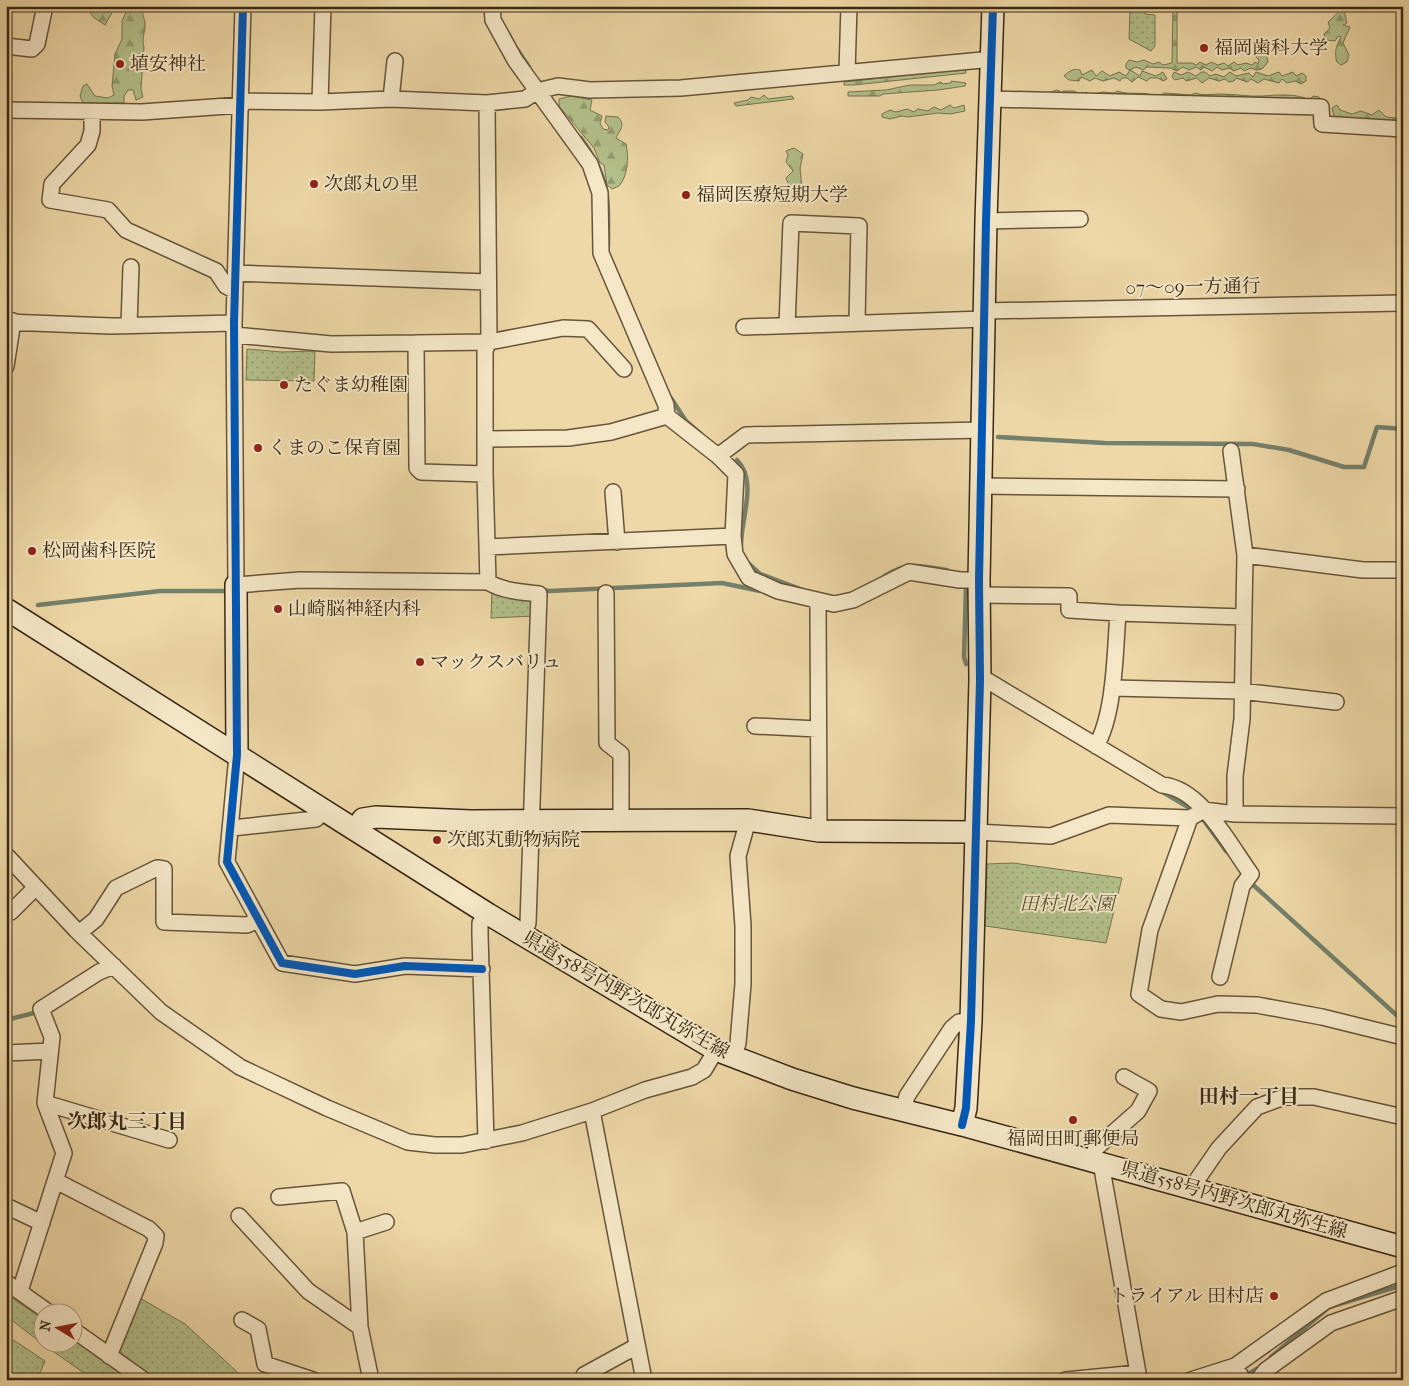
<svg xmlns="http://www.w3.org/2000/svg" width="1409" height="1386" viewBox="0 0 1409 1386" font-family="'IM FELL French Canon','Noto Serif JP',serif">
	<defs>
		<pattern id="grass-dots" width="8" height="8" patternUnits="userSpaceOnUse" patternTransform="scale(1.25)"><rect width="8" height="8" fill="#b3c08b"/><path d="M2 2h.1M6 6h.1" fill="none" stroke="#939c70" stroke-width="1.8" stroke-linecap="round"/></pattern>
		<pattern id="forest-firs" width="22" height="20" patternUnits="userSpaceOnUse" patternTransform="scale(1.25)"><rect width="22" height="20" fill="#b3c08b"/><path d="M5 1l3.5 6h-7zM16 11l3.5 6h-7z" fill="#939c70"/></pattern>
	</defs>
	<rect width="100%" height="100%" fill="#eed8a7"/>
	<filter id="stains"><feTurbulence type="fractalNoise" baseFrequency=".004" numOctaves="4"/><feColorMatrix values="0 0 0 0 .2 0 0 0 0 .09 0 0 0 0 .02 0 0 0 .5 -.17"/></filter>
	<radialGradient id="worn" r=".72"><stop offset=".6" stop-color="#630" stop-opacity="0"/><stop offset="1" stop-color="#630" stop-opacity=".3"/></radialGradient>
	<!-- grass -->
	<path fill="url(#grass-dots)" stroke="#767450" d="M1137 7 1144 9 1145 14 1155 15V46L1151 51 1129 39 1130 10Z
		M247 349 282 352 315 351 314 381 246 380Z
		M492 591 534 596V616L491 618Z
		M1013 863 1122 878 1106 943 985 926 987 864Z
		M6 1294 42 1318V1344H72L73 1339 130 1380H94L47 1347 6 1316Z
		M138 1297 185 1324 246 1380H152L114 1352Z
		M6 1335 45 1361 37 1380 17 1373 14 1377 6 1373Z"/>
	<!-- forest -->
	<path fill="url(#forest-firs)" stroke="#767450" d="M87 6H115V7L105 25 93 17Z
		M129 6H144C141 13 144 16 145 23 146 31 141 38 144 47L141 89 143 97 136 100 133 90H128L124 96V103H83L80 96 83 86 87 84 95 96 108 98 114 95 112 86 115 54 122 39V21Z
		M1173 6H1177V63H1192L1196 65 1200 62 1206 65 1211 62 1218 65 1224 63 1228 66 1234 62 1238 65 1246 63 1252 65 1255 62 1258 64 1259 60 1253 54 1259 48 1266 52 1268 62 1262 69 1256 70 1251 68 1244 71 1241 68 1234 71 1229 68 1222 70 1217 67 1212 71 1204 67 1201 70 1196 67 1189 70 1183 67 1177 71 1170 68 1147 67 1143 70 1136 67 1130 70 1140 76 1142 71 1156 76 1163 72 1167 79 1163 81 1158 78H1150L1147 81 1138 77 1132 82 1127 78H1122L1120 81 1114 78 1103 81 1095 78 1090 81 1081 77 1079 81 1069 80 1064 76C1068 72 1073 68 1080 70L1082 75 1092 70 1096 76 1102 71 1110 76 1119 72 1126 76 1130 70 1126 68V64L1129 60 1137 62 1144 60 1153 64 1159 62 1163 65 1172 63Z
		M1338 6H1343L1347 23 1343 25 1350 27 1343 43 1349 55 1347 62 1341 65 1337 62C1334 53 1336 46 1341 37L1338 36 1335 41 1326 40 1324 34 1330 28 1328 22 1340 11Z
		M965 69 966 73 854 85H844V82Z
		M1174 72 1181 75 1188 72 1196 76 1201 72H1205L1210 76 1216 74 1224 77 1230 72 1236 76 1249 73 1253 77 1256 72 1268 76 1279 72 1282 76 1293 72 1296 76 1302 73 1306 76V81L1301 84 1295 81 1287 83 1282 79 1279 83 1264 79 1258 83 1251 79 1247 82 1236 78 1234 81 1229 82 1225 79 1219 81 1209 78 1202 83 1197 78 1186 81 1183 78 1175 80 1172 77Z
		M951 81 966 83 965 86 938 90 883 94 880 96H848V92L886 90 910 85H934L941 82 943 84 951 83Z
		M1056 90 1060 91V96L1062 97 1063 91H1074L1080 94 1086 92 1090 95 1102 92 1114 93 1117 91C1131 96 1144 90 1157 97L1164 93 1191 95 1195 93C1203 96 1212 94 1221 94 1235 94 1249 97 1263 96 1277 95 1296 93 1309 100L1313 96 1319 97 1320 104 1291 101 1085 98 1010 93H1049Z
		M764 95 768 99 792 96 794 99 736 106 734 103 748 100 751 97 759 99Z
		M571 96 592 100 590 110 602 116 600 123 603 129 608 130 609 127 605 122 606 116 618 117C626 126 620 129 616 138L626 144C629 157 628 176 619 186L612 189 607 185 604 165 600 163 594 148 559 106V99Z
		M950 105 954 108 964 105 965 111 950 114 938 113 908 117 902 116 890 119 882 117V114L890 110 896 112 907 109 914 112 918 109 928 111 934 107 941 110Z
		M1337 105 1340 110 1352 114 1361 111 1372 115 1379 110 1386 117 1396 118 1403 113V124L1331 117 1334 116 1332 108Z
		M794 148 803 154 800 168 802 189 796 192 791 190 786 178 793 171 786 162 788 155 786 151Z"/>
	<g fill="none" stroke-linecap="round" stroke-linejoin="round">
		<!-- stream -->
		<path stroke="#74806b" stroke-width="4.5" d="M517 49 529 67
			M581 138C611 179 608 197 608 246
			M671 398 686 421 701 434
			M998 437 1105 443 1253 444 1289 450 1344 467H1364L1377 427 1403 429
			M737 460C758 481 741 518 741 545
			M748 563 760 574 803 590
			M885 576C908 561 921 566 947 570
			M540 589 549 591 722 583 760 591
			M38 605 160 591H231
			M966 664 964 657 966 586
			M1161 791 1188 807
			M1205 822 1226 851
			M1251 883 1403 1021
			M6 1020 34 1013
			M1271 1357 1329 1307 1403 1285
			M1245 1376 1260 1367"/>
		<!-- street casing -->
		<g stroke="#67543a" stroke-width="18">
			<path id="street" d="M243 6 234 323 236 585 300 580 488 582
				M492 6 493 20 515 60 590 164 600 193 601 253 666 405 667 416 718 456 736 474 733 536 735 554 749 578 778 591 834 604 853 600 909 572 960 580H979
				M6 46 32 49 37 44 45 6
				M847 72 849 6
				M391 99 395 61
				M991 99 1321 107 1322 124 1403 129
				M242 101 320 102 391 99 487 103 525 99 537 91 558 86 590 90 681 88 993 59
				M320 102 323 6
				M487 103 489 342 485 350V474L488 582C503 591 521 592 539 594L528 923 524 935
				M6 110 142 112 242 105
				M92 112V131L88 145 52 184 50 200 108 210 126 230 216 271 226 286 235 291
				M986 221 1080 219
				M236 273 488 282
				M984 311 1403 303
				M6 322 111 326 234 323
				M129 325 131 267
				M787 326 791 223 859 226 857 321
				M744 327 984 319
				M235 335 331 344 416 343
				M6 366 13 321
				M485 439 568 438 611 432 667 416
				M1231 451 1245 555 1242 719 1235 776V814
				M718 456 746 435 983 430
				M485 474 421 472 417 468 416 343 489 342 563 328 588 329 624 369
				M982 486 1237 489
				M613 492 617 542
				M487 547 733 536
				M1245 555 1363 570H1403
				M606 593 607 743 621 754V820
				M980 595 1069 596V610L1118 613C1115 651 1115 714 1096 746
				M818 602 819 831
				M1118 613 1244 617
				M980 680 988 681 1162 785C1201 788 1229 844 1251 874L1242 886 1220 977
				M1112 688 1241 691 1336 702
				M755 726 818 729
				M237 755 227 862 282 963 355 974 405 966 482 969
				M1190 818 1150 930 1139 994 1161 1009 1181 1012 1218 1004 1257 1005 1322 1017 1403 1037
				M232 828 316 819 325 811
				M976 832 1051 836 1109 815 1190 818 1204 810 1235 814 1403 816
				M6 855 76 930 161 1012 240 1067 327 1108 408 1142 435 1145H462L522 1133 592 1111 645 1090 692 1077 704 1070 716 1050
				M6 912H11L36 887
				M79 933 96 919 116 888 157 868 164 869V922L247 925 258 920
				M114 966 99 972 41 1009 52 1037 45 1103 169 1140
				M6 1053 50 1051
				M734 1057 738 1043 743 984V926L738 856 748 820
				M592 1111 644 1380
				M903 1111 907 1096 952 1028 959 1022 971 1021
				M486 1141 480 935V923L488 914
				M1091 1161 1096 1148 1138 1111 1149 1091 1124 1077
				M56 1181 149 1229 156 1236 155 1243 109 1356
				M1190 1190 1219 1148 1257 1107 1284 1097H1314L1403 1117
				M279 1197 342 1191 355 1232 360 1327
				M6 1206 42 1223
				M239 1216 308 1291 360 1327 371 1380
				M355 1232 386 1222
				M6 1282 51 1314
				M20 1291 64 1153 45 1103
				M242 1320 258 1329 265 1364 313 1380
				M72 1329 144 1380
				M1235 1366 1243 1380
				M584 1375 637 1346
				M1066 1380 1138 1373 1101 1163
				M1191 1380 1235 1366 1326 1301 1403 1272
				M1258 1380 1266 1370 1331 1323 1403 1298"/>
		</g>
		<!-- secondary casing -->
		<g stroke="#3a2815" stroke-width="24">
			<path id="secondary" d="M236 585 237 755
				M6 609 488 914 716 1050 792 1079 853 1098 962 1125 1403 1247
				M356 829 363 819 376 817 471 821 748 820 819 831 976 832
				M962 1125 966 1108 971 1021 980 680 979 580 986 221 993 6"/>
		</g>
		<!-- street -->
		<use href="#street" stroke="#f4e6c6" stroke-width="15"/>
		<!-- secondary -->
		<use href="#secondary" stroke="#f4e6c6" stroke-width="21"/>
		<!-- cycleway casing -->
		<g stroke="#f4e6c6" stroke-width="11">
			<path id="cycleway" d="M243 6 234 323 237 755 227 862 282 963 355 974 405 966 482 969
				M962 1125 966 1108 971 1021 980 680 979 580 986 221 993 6"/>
		</g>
		<!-- cycleway -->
		<use href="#cycleway" stroke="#0057b8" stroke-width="8"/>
	</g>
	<!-- markers -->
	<g fill="#8f2418" stroke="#f4e6c6" stroke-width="2">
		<circle cx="1204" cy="48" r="5"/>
		<circle cx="120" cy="64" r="5"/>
		<circle cx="314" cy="184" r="5"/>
		<circle cx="686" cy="195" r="5"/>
		<circle cx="284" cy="385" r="5"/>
		<circle cx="258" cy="448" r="5"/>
		<circle cx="32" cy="551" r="5"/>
		<circle cx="278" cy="609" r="5"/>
		<circle cx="420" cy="662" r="5"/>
		<circle cx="437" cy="840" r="5"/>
		<circle cx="1073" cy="1120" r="5"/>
		<circle cx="1274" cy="1296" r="5"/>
	</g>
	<g text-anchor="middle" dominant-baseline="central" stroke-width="4" stroke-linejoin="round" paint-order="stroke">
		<!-- poi labels -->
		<g font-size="19" fill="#3a2815" stroke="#f4e6c6" text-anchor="start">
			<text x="1214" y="48">福岡歯科大学</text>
			<text x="130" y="64">埴安神社</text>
			<text x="324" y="184">次郎丸の里</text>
			<text x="696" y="195">福岡医療短期大学</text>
			<text x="294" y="385">たぐま幼稚園</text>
			<text x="268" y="448">くまのこ保育園</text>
			<text x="42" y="551">松岡歯科医院</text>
			<text x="288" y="609">山崎脳神経内科</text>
			<text x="430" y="662">マックスバリュ</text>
			<text x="447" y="840">次郎丸動物病院</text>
			<text x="1073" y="1139" text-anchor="middle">福岡田町郵便局</text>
			<text x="1264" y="1296" text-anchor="end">トライアル 田村店</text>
		</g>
		<!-- street labels -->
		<g font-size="19" fill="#3a2815" stroke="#f4e6c6">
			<text transform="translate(1193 287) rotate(-1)">07～09一方通行</text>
			<text transform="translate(626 995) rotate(30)">県道558号内野次郎丸弥生線</text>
			<text transform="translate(1234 1200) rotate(16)">県道558号内野次郎丸弥生線</text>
		</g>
		<!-- park labels -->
		<g font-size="19" font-style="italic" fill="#584e32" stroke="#f4e6c6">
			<text x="1067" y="904">田村北公園</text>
		</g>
		<!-- neighbourhood labels -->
		<g font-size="20" font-weight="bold" fill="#3a2815" stroke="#f4e6c6">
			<text x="1249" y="1096">田村一丁目</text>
			<text x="127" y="1121">次郎丸三丁目</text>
		</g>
	</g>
	<!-- margin -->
	<rect width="1409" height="1386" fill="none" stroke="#eed8a7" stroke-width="25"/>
	<rect x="8" y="8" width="1394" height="1371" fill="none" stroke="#3a2815" stroke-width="2.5"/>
	<rect x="12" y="12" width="1384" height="1361" fill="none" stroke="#3a2815"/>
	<!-- north arrow -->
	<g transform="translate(58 1328) rotate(280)"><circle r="24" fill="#f4e6c6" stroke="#aa9a7f"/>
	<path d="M0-4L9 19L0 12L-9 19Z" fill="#8f2418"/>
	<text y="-8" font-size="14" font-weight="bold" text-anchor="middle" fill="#3a2815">N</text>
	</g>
	<rect width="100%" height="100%" filter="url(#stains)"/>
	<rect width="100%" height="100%" fill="url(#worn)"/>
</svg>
